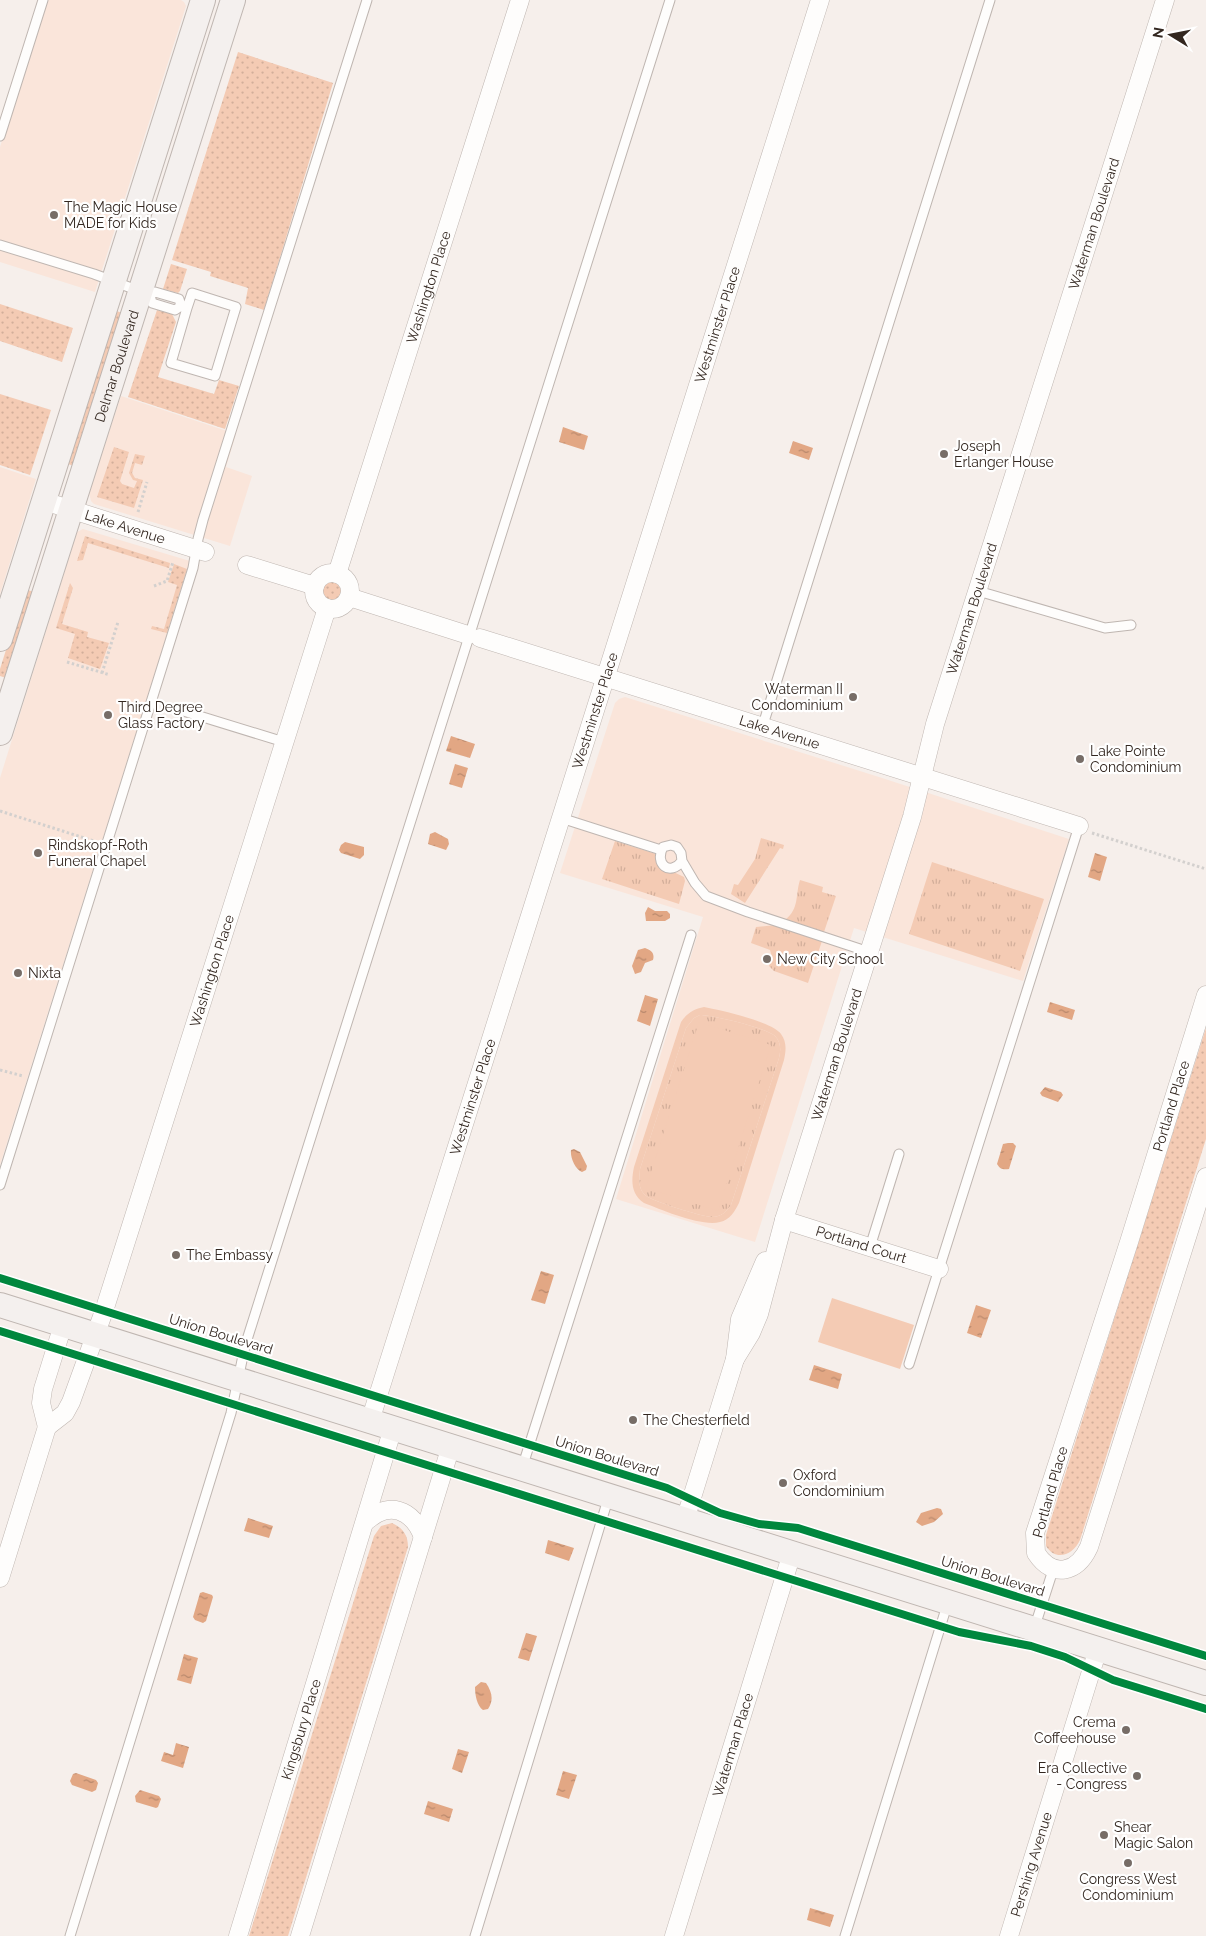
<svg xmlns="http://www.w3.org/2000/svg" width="1206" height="1936" viewBox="0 0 1206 1936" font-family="Raleway,sans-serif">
	<defs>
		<pattern id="grass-dots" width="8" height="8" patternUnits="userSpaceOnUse" patternTransform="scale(1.25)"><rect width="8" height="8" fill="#f4cbb4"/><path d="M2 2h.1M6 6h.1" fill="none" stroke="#d2ae9a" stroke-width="1.8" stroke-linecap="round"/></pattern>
		<pattern id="park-tufts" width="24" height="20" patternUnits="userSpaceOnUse" patternTransform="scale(1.25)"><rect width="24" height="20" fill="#f4cbb4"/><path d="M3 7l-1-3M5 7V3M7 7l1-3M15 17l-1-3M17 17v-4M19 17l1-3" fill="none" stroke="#d2ae9a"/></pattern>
		<pattern id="water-ripples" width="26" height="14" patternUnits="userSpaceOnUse" patternTransform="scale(1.25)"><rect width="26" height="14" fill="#e2a784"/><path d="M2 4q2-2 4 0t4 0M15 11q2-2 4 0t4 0" fill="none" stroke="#b8886c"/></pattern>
	</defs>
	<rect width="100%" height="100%" fill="#f6efeb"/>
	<!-- built -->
	<path fill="#fae5da" d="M47 0H181L184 2 186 6 95 292 0 262V147Z
		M121 396 236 434 226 467 252 476 230 546 94 504 91 501 89 493Z
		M0 467 36 479 0 594Z
		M83 529 190 561 0 1165V778L77 532Z
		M625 697 879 777 1069 839 1023 981 854 928 755 1242 616 1199 703 917 560 873 615 703 619 699Z"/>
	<!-- grass -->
	<path fill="url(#grass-dots)" d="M238 52 333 83 264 310 245 304 248 288 210 276 211 272 172 260Z
		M171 264 187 269 180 291 178 293 163 289Z
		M0 304 73 328 62 362 0 341Z
		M114 310 122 313 74 466 65 463Z
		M157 310 172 314 176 322 158 377 214 394 219 380 239 386 225 429 128 397Z
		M0 394 51 410 30 475 0 465Z
		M114 447 129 452 120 481 122 484 134 488 137 481 133 480 129 473 135 454 145 456 142 465 135 463 132 473 135 478 143 480 134 508 97 497Z
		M85 536 170 563 169 568 88 543 83 560 77 561Z
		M174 564 187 569 167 633 151 629 152 626 164 629 177 585 168 582Z
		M322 592a10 10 0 1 1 20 0a10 10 0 1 1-20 0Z
		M70 583 73 588 62 624 88 632 87 637 109 643 100 669 68 658 75 634 56 628Z
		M25 589 34 592 6 678 0 676V669Z
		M1206 1028V1139L1080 1540C1073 1555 1056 1562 1046 1546V1535Z
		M392 1523C403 1528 408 1535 408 1547L288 1936H249L374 1536 381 1526Z"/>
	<!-- park -->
	<path fill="url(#park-tufts)" d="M761 838 784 845 783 849 780 848 745 903 731 894 734 884 738 885 755 859Z
		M615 841 656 854V860L659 867 661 866 684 877 685 881 679 904 602 879Z
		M932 862 1044 899 1020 971 909 934Z
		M800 880 823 887 822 892 836 896 824 932 785 920C800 908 795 895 800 880Z
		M776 925 822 941 808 983 774 971 769 966 772 957 770 950 751 943 756 927Z
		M700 1015C712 1015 767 1028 775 1036 781 1042 781 1050 779 1058L731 1205C726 1212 721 1217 712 1217 703 1217 651 1201 645 1195 638 1188 639 1179 640 1169L686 1028 694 1018Z"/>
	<!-- pitch -->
	<path fill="#f4cbb4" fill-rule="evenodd" d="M704 1007C720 1010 773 1022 781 1034 787 1042 786 1051 784 1060L739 1203C735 1211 730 1220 720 1222 702 1227 662 1210 644 1203 631 1194 631 1181 634 1167L681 1022C687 1013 694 1009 704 1007ZM700 1015C712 1015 767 1028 775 1036 781 1042 781 1050 779 1058L731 1205C726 1212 721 1217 712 1217 703 1217 651 1201 645 1195 638 1188 639 1179 640 1169L686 1028 694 1018Z
		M699 1022 771 1045 718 1211 646 1188Z
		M832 1298 914 1325 900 1369 818 1342Z"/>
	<!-- water -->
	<path fill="url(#water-ripples)" d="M563 427 588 436 584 450 559 442Z
		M793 441 813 448 809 460 789 453Z
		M451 736 475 744 470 758 446 751Z
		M455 764 468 768 462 788 449 784Z
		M435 832 448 839 449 844 446 850 428 844 430 834Z
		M345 842 364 847V855L360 859 341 853 339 850 341 845Z
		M1095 853 1107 857 1100 881 1088 877Z
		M648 907 655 911H667L670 914V918L665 921H646L645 913Z
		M645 948C651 950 655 953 653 960L645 963 641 972 635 974 632 966 638 950Z
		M645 995 658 999 650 1026 637 1021Z
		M1050 1002 1075 1010 1072 1020 1047 1012Z
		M1045 1087 1061 1092 1063 1095 1058 1102 1042 1096 1040 1093Z
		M1008 1143H1013L1016 1146 1009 1169C1003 1170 1000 1169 997 1164L1003 1144Z
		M574 1149 580 1152 587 1166 586 1170 582 1172C575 1169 570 1157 571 1150Z
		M541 1271 554 1275 545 1304 531 1300Z
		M976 1305 991 1310 981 1338 967 1333Z
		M814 1365 842 1374 838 1389 809 1380Z
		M937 1508 941 1509 943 1514 934 1522 922 1526 916 1522 921 1513Z
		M248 1518 273 1526 269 1538 244 1531Z
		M548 1540 574 1548 569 1561 545 1553Z
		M203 1592 212 1595 213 1597 206 1621 203 1623 195 1620 193 1617 200 1593Z
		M526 1633 537 1636 529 1661 518 1658Z
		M184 1654 198 1658 191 1684 177 1680Z
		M481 1682 486 1683C492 1692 494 1700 488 1709L483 1710C477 1706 475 1695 475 1687Z
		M176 1743 189 1747 183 1768 161 1761 164 1752 173 1755Z
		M458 1749 469 1752 462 1773 452 1769Z
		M563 1771 577 1775 569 1799 556 1795Z
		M76 1773 96 1780 98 1783 96 1790 92 1792 72 1785 70 1781 73 1774Z
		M140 1790 159 1796 161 1799 158 1807 156 1808 136 1802 135 1796Z
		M428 1801 453 1809 449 1822 424 1814Z
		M810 1908 834 1915 830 1927 807 1920Z"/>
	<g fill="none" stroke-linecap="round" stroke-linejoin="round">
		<!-- lane casing -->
		<g stroke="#bfb6b1" stroke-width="11">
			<path id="lane" d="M0 136 43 0
				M0 245 94 274 150 295 155 292 179 299 181 306 187 308 171 363 215 376 236 307 192 293 187 308
				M150 295 152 303 175 310 181 306
				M978 591 1105 628 1131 625
				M180 710 284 742
				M762 728 990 0
				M561 818 661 850
				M682 861C670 877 654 864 663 847L671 845 677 847 681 853 682 861 695 883 706 896 748 912 869 952
				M0 1185 193 568 198 539 203 520 367 0
				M870 1247 899 1154
				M909 1364 1079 826
				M522 1468 691 935
				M1034 1629 1054 1567
				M70 1936 231 1413 245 1346 670 0
				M475 1936 609 1496
				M845 1936 948 1602"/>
		</g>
		<!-- street casing -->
		<g stroke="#bfb6b1" stroke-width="19">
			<g id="street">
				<path id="s1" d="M44 501 205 552"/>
				<path d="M247 565 315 586"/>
				<circle cx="332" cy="591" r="18"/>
				<path id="s2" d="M337 574 520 0"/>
				<path d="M349 597 468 635"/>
				<path id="s3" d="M480 638 1079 826"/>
				<path d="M1206 995 1129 1242 1035 1533 1036 1553C1053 1579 1077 1573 1089 1547L1206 1177"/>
				<path id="s4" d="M784 1220 939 1269"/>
				<path id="s5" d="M735 1359 751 1333 759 1314 784 1220 912 817 935 724 1165 0"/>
				<path id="s6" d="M370 1421 820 0"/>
				<path id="s7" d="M47 1427 65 1413 71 1402 104 1311 327 608"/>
				<path d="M47 1427 41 1403 43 1389 63 1325"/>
				<path d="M685 1520 735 1359 740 1319 765 1261"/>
				<path d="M365 1522C369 1519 374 1515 378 1513 400 1503 416 1518 423 1537"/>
				<path d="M0 1578 47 1427"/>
				<path id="s8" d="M238 1936 393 1428"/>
				<path d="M300 1936 451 1446"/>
				<path id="s9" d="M674 1936 792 1553"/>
				<path id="s10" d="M1009 1936 1098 1649"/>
			</g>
		</g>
		<!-- secondary casing -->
		<g stroke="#bfb6b1" stroke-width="26">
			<g id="secondary">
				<path d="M0 639 203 0"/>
				<path id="s11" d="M0 733 233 0"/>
				<path d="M0 1305 1206 1683"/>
			</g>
		</g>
		<!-- path -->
		<path stroke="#d3d0ce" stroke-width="3" stroke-dasharray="2.5 2.5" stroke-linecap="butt" d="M138 512 147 482
			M154 586 167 581 173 562
			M67 662 110 675
			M102 673 118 622
			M0 811 97 842
			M1092 833 1206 869
			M0 1070 23 1076"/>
		<!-- lane -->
		<use href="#lane" stroke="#fefdfc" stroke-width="9"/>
		<!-- street -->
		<use href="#street" stroke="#fefdfc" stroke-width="18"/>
		<!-- secondary -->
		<use href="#secondary" stroke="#f4f0ee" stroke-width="24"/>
		<!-- cycleway casing -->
		<g stroke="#fff" stroke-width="11">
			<path id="cycleway" d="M0 1278 667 1488 720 1513 759 1524 798 1528 1206 1656
				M0 1331 959 1632 1031 1646 1065 1657 1113 1680 1206 1709"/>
		</g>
		<!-- cycleway -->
		<use href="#cycleway" stroke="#00873e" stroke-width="8"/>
	</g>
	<!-- markers -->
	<g fill="#776d67" stroke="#fff" stroke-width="2">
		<circle cx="54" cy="215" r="5"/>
		<circle cx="944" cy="454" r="5"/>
		<circle cx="853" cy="697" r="5"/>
		<circle cx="108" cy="715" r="5"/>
		<circle cx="1080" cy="759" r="5"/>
		<circle cx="38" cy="853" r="5"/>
		<circle cx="767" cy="959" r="5"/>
		<circle cx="18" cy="973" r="5"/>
		<circle cx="176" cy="1255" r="5"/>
		<circle cx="633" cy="1420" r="5"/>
		<circle cx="783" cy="1483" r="5"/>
		<circle cx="1126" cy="1730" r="5"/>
		<circle cx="1137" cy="1776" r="5"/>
		<circle cx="1104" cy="1835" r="5"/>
		<circle cx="1128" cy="1863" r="5"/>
	</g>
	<g text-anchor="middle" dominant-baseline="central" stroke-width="4.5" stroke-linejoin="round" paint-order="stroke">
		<!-- poi labels -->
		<g font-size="14" fill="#332720" stroke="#fff" text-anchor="start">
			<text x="64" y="207">The Magic House<tspan x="64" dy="16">MADE for Kids</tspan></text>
			<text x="954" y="446">Joseph<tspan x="954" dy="16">Erlanger House</tspan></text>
			<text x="843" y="689" text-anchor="end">Waterman II<tspan x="843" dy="16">Condominium</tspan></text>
			<text x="118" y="707">Third Degree<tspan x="118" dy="16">Glass Factory</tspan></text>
			<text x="1090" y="751">Lake Pointe<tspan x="1090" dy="16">Condominium</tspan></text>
			<text x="48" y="845">Rindskopf-Roth<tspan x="48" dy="16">Funeral Chapel</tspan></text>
			<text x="777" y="959">New City School</text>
			<text x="28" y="973">Nixta</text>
			<text x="186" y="1255">The Embassy</text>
			<text x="643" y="1420">The Chesterfield</text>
			<text x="793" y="1475">Oxford<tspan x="793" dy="16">Condominium</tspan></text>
			<text x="1116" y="1722" text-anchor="end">Crema<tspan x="1116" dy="16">Coffeehouse</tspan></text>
			<text x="1127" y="1768" text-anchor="end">Era Collective<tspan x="1127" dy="16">- Congress</tspan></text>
			<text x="1114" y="1827">Shear<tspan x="1114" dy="16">Magic Salon</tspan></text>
			<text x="1128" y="1879" text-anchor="middle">Congress West<tspan x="1128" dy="16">Condominium</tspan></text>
		</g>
		<!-- street labels -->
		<g font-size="14" fill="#332720" stroke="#fff">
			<text stroke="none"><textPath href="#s5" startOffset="1192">Waterman Boulevard</textPath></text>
			<text stroke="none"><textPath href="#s2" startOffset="301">Washington Place</textPath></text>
			<text stroke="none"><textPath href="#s6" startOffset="1150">Westminster Place</textPath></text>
			<text stroke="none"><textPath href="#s11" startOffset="385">Delmar Boulevard</textPath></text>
			<text stroke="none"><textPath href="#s1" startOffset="85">Lake Avenue</textPath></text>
			<text stroke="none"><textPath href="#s5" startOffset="788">Waterman Boulevard</textPath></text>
			<text stroke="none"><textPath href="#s6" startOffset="745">Westminster Place</textPath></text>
			<text stroke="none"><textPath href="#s3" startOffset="314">Lake Avenue</textPath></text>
			<text stroke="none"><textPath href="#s7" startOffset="489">Washington Place</textPath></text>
			<text stroke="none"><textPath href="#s5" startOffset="322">Waterman Boulevard</textPath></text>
			<text stroke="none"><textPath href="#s6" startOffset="340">Westminster Place</textPath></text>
			<text transform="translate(1171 1106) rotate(-73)">Portland Place</text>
			<text stroke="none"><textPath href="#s4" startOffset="81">Portland Court</textPath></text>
			<text transform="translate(221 1334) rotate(17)">Union Boulevard</text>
			<text transform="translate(607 1456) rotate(17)">Union Boulevard</text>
			<text transform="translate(1050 1492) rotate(-74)">Portland Place</text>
			<text transform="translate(993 1576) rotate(17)">Union Boulevard</text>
			<text stroke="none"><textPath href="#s8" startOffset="216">Kingsbury Place</textPath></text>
			<text stroke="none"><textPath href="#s9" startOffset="200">Waterman Place</textPath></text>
			<text stroke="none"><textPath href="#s10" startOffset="75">Pershing Avenue</textPath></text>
		</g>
	</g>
	<!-- north arrow -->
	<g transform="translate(1171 35) rotate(280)" stroke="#ffffff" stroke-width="4" paint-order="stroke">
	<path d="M0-4L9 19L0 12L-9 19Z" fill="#332720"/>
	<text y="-8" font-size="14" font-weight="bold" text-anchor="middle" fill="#332720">N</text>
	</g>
</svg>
